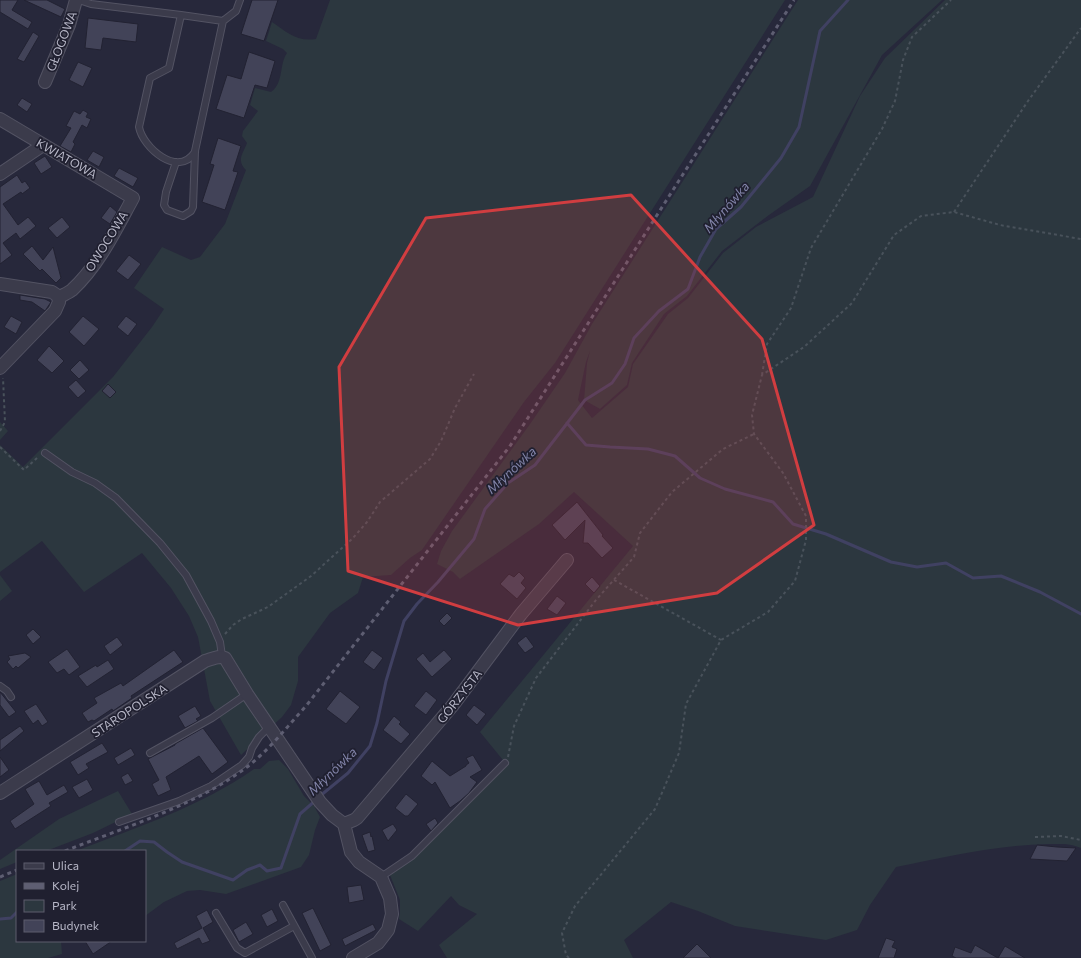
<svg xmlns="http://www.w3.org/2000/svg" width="1081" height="958" viewBox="0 0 1081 958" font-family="Commissioner,sans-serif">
	<rect width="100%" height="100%" fill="#27283b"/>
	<!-- green -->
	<path fill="#2c373f" d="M330 0H785L555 363 524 402 422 550 410 558 391 575 363 577 358 593 330 613 298 657V681L291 705 282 717 241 755 210 701 198 637 189 616 171 588 142 553 84 592 42 541 0 572V445L23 467 113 377 152 327 164 309 134 288 162 247 191 260 200 257 225 224 246 170C236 160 243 154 247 143L242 136 243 131 258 111 250 105 255 88 271 92C284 83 279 64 287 53L283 49 266 41 272 22C287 32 296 42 316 39Z
		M798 0H942L882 55 810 186 769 215 722 251 687 296 664 314 632 363 627 385 600 409 584 400 587 363 590 351 586 362 578 400 592 418 628 387 633 364 668 314 688 298 723 253 756 227 813 197 860 96 885 58 945 0H1081V848C1070 843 1060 844 1048 844 997 845 946 857 896 867L870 905 857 930 826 940 735 926 698 911 671 902 624 940 633 958H447L439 945 477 914 459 905 451 896 418 931 399 919 400 912V900L390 875 442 830 507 765 480 732 633 546 574 492 539 524 460 579 453 572 437 564 441 551 452 531 530 424 565 373 592 324Z
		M0 422 8 431 0 440Z
		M0 575 12 591 0 601Z
		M279 760 288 769 304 796 314 806 320 817 315 830 309 855 301 867 226 894 200 890 187 891 164 902 145 916V851H76C137 827 200 807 254 769H260L269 761Z
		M118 791 132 814 93 833 46 851H17V862L0 869V860L59 819Z
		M17 874V941H61L62 954 48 958H0V881Z"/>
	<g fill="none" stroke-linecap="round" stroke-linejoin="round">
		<!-- stream -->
		<path stroke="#404162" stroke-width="3" d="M567 423 586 445 610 447 648 449 675 456 700 478 725 489 773 502 793 524 826 534 891 562 917 567 946 563 973 578 1001 576 1040 592 1081 614
			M320 796 348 773 370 746 377 723 386 681 404 621 417 604 438 582 474 539 485 509 508 483 535 465 585 400 612 383 625 364 634 338 659 311 688 289 700 257 716 229 741 207 781 158 799 127 820 31 848 0
			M125 851 140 841 154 842 167 852 182 862 233 880 247 870 260 865 267 871 281 868 300 814 316 800
			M0 919 11 918 17 912"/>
	</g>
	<!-- building -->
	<path fill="#424358" stroke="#222232" d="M0 0H18L12 10 32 22 28 29 0 12Z
		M24 0H47L65 9 61 17Z
		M252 0H278L264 41 241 34Z
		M88 18 138 24 136 42 103 38 101 50 85 48Z
		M33 32 39 36 24 62 17 59Z
		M249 52 275 61 267 88 255 85 244 118 216 109 227 75 241 79Z
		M78 62 92 68 83 87 69 80Z
		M22 98 32 104 27 112 17 105Z
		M83 110 88 113 86 117 91 119 87 128 82 125 73 142 75 144 71 152 60 146 71 128 66 126 74 111 80 114Z
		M218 138 241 146 233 171 238 172 225 210 202 202 214 165 210 164Z
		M93 151 104 157 99 167 87 160Z
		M45 156 52 167 41 174 34 163Z
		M119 168 138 178 133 187 114 176Z
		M17 175 22 183 25 181 30 188 22 194 21 192 3 204 18 225 28 217 36 226 20 239 16 233 3 243 12 255 0 264V187Z
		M110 206 117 212 110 224 101 218Z
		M62 217 70 227 57 238 48 228Z
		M32 246 43 260 53 247 61 278 56 283 42 269 40 271 23 254Z
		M129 255 141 264 128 280 116 271Z
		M20 295 45 299 51 302 45 311 32 302 20 300Z
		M11 316 22 322 16 334 4 327Z
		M83 316 99 329 84 346 69 332Z
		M126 316 137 324 128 336 117 327Z
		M49 346 64 361 52 373 37 360Z
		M80 360 89 370 79 379 70 370Z
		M76 380 86 391 78 398 68 387Z
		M108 384 116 392 110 398 102 391Z
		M577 502 603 535 602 536 613 548 602 558 588 543H583L585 520 565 540 552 525Z
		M519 572 525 578 521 583 526 588 517 599 500 584 509 574 514 577Z
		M592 577 600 586 594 593 585 584Z
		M557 596 566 603 557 615 547 609Z
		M447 613 452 618 444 626 439 621Z
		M33 629 41 637 33 644 26 635Z
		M526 636 534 647 525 653 517 643Z
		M117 637 123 645 110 655 104 646Z
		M67 649 80 667 69 675 64 669 57 673 48 662Z
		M174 650 183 662 131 696 132 698 113 711 112 709 94 721 92 720 88 722 82 713 97 703 94 698 121 683 123 686Z
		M372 650 383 658 374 670 363 662Z
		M444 650 452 659 432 677 416 659 423 653 430 662Z
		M25 653 31 657 18 668 16 666 13 669 7 662 10 659 8 656Z
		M108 660 114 669 87 687 78 676 96 665 97 667Z
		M340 691 360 707 346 724 326 709Z
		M426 691 437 700 426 715 414 706Z
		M0 692 16 712 9 717 0 705Z
		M36 704 48 722 42 726 38 720 33 724 24 711Z
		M474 705 486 714 477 725 466 715Z
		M195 706 201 716 196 719 198 721 185 728 178 716Z
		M394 716 401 722 399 724 410 734 401 744 383 730Z
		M20 726 24 731 0 751V740Z
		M203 728 228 762 212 774 199 756 166 777 171 790 158 796 152 784 159 780 148 759 175 745V744Z
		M102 743 108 752 86 764 89 768 78 775 70 762Z
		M131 748 135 755 118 765 114 758Z
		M473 755 482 770 470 777 477 782 469 793 460 801 450 808 435 782 432 785 421 776 432 761 450 776 466 766V765L469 763 466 758Z
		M0 757 9 770 0 777Z
		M128 773 133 781 125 785 121 777Z
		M87 779 93 790 79 798 72 787Z
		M39 781 47 795 64 785 68 792 49 803 51 806 15 829 10 821 34 804 25 789Z
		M406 794 418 804 408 816H405L395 808Z
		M435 818 438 823 431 831 426 824Z
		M393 824 397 830 388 841 382 830Z
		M370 832 371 837 372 836 375 850 368 852 362 835Z
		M1037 845 1057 847 1076 848 1067 861 1030 859Z
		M361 885 364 900 349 903 347 887Z
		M313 908 331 945 320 951 302 913Z
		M272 909 278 921 267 927 261 915Z
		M207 910 213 922 203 928 210 941 202 944 199 938 177 949 174 943 202 928 196 916Z
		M246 922 253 934 239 942 233 930Z
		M373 924 376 930 345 946 342 939Z
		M886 938 895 941 892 947 897 949 894 958H878Z
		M85 941H112L93 954Z
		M697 944 711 958H683Z
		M975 945 998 958 1005 946 1025 958H956L952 956 955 947 971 953Z"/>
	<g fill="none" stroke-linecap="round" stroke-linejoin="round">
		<!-- lane casing -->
		<g stroke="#535363" stroke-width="8">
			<path id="lane" d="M79 0 91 4 181 15 169 68 150 78 139 127C143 148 178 178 195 152
				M223 21 236 11 240 0
				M176 162 166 192 164 205 167 210 183 216 191 211 193 207 195 151 223 21 181 15
				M45 453 72 472 95 483 116 498 160 543 186 575 211 621 220 642 222 656
				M0 686 7 691 11 697
				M150 753 212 718 247 694
				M119 822 179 801 211 786 242 765 249 757 252 748 259 737 269 727
				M381 877 412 856 505 763
				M283 905 312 958
				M216 913 237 948 245 953 294 926"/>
		</g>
		<!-- street casing -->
		<g stroke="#535363" stroke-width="14">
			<path id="street" d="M45 82 69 25 76 0
				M0 119 133 198C116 229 99 265 72 290 68 293 63 295 58 298
				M0 174 43 145
				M0 284 52 292 58 296 59 302 55 311 0 368
				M0 793 205 661C212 659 219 655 225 658L247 694 320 802 332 815 344 824 351 852 359 862 381 877 390 898 392 914 388 930 378 943 353 958
				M344 824 354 820 357 818 453 705 521 614 567 560"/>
		</g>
		<!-- path -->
		<path stroke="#49525b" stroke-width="2" stroke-dasharray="3 3" stroke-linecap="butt" d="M954 212 1028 101 1081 28
			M762 375 767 344 791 308 811 248 882 129 895 101 903 60 912 37 951 0
			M0 431 5 422 3 378
			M0 447 24 470 38 457
			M614 580 721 640
			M225 634 233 625 242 619 268 607 311 576 352 539 367 522 380 502 430 459 441 441 455 408 474 374
			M508 757 514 726 536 678 596 600 634 557 640 533 672 492 723 449 754 434
			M1035 837 1061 836 1081 840
			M569 958 566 955 562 933 575 906 655 809 679 753 686 704 721 640 768 612 795 581 806 540V516L783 473 754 434 752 415 762 375 804 347 852 303 894 235 921 216 954 212 1000 225 1081 239"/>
		<!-- lane -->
		<use href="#lane" stroke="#3b3b4b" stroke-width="6"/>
		<!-- street -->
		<use href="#street" stroke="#3b3b4b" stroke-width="12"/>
		<!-- rail -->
		<path stroke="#5e5e72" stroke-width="3" stroke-dasharray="4 4" stroke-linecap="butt" d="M65 851C125 827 195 806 247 767 269 750 287 727 306 706L510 446 794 0
			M0 877 17 870"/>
	</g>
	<!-- marked area -->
	<path fill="#d13d40" fill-opacity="0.2" stroke="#d13d40" stroke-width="3" stroke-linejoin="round" d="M631 195 762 339 814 525 717 593 518 625 348 571 339 367 426 218Z"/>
	<g text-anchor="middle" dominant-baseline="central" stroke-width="3.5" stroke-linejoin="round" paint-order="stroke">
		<!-- street labels -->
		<g font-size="12" fill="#b7b7c7" stroke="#202030">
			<text transform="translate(61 41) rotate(-69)">GŁOGOWA</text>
			<text transform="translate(67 158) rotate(30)">KWIATOWA</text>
			<text transform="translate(106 241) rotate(-58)">OWOCOWA</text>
			<text transform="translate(459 696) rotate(-52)">GÓRZYSTA</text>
			<text transform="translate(129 710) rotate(-33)">STAROPOLSKA</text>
		</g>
		<!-- water labels -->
		<g font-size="13" font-style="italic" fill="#8385aa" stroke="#202030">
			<text transform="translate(726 207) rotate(-49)">Młynówka</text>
			<text transform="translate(511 470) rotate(-43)">Młynówka</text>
			<text transform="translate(332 771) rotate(-44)">Młynówka</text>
		</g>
	</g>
	<!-- legend -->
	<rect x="16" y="850" width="130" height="92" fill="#202030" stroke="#5c5c6c"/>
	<rect x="24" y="863" width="20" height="6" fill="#3b3b4b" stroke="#5c5c6c"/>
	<text x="52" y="870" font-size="12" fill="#b7b7c7">Ulica</text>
	<rect x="24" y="883" width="20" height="6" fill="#5e5e72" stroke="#5c5c6c"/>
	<text x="52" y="890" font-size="12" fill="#b7b7c7">Kolej</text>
	<rect x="24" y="900" width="20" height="12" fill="#2c373f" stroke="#5c5c6c"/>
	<text x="52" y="910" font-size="12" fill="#b7b7c7">Park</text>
	<rect x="24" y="920" width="20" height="12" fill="#424358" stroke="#5c5c6c"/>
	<text x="52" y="930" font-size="12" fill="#b7b7c7">Budynek</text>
</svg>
